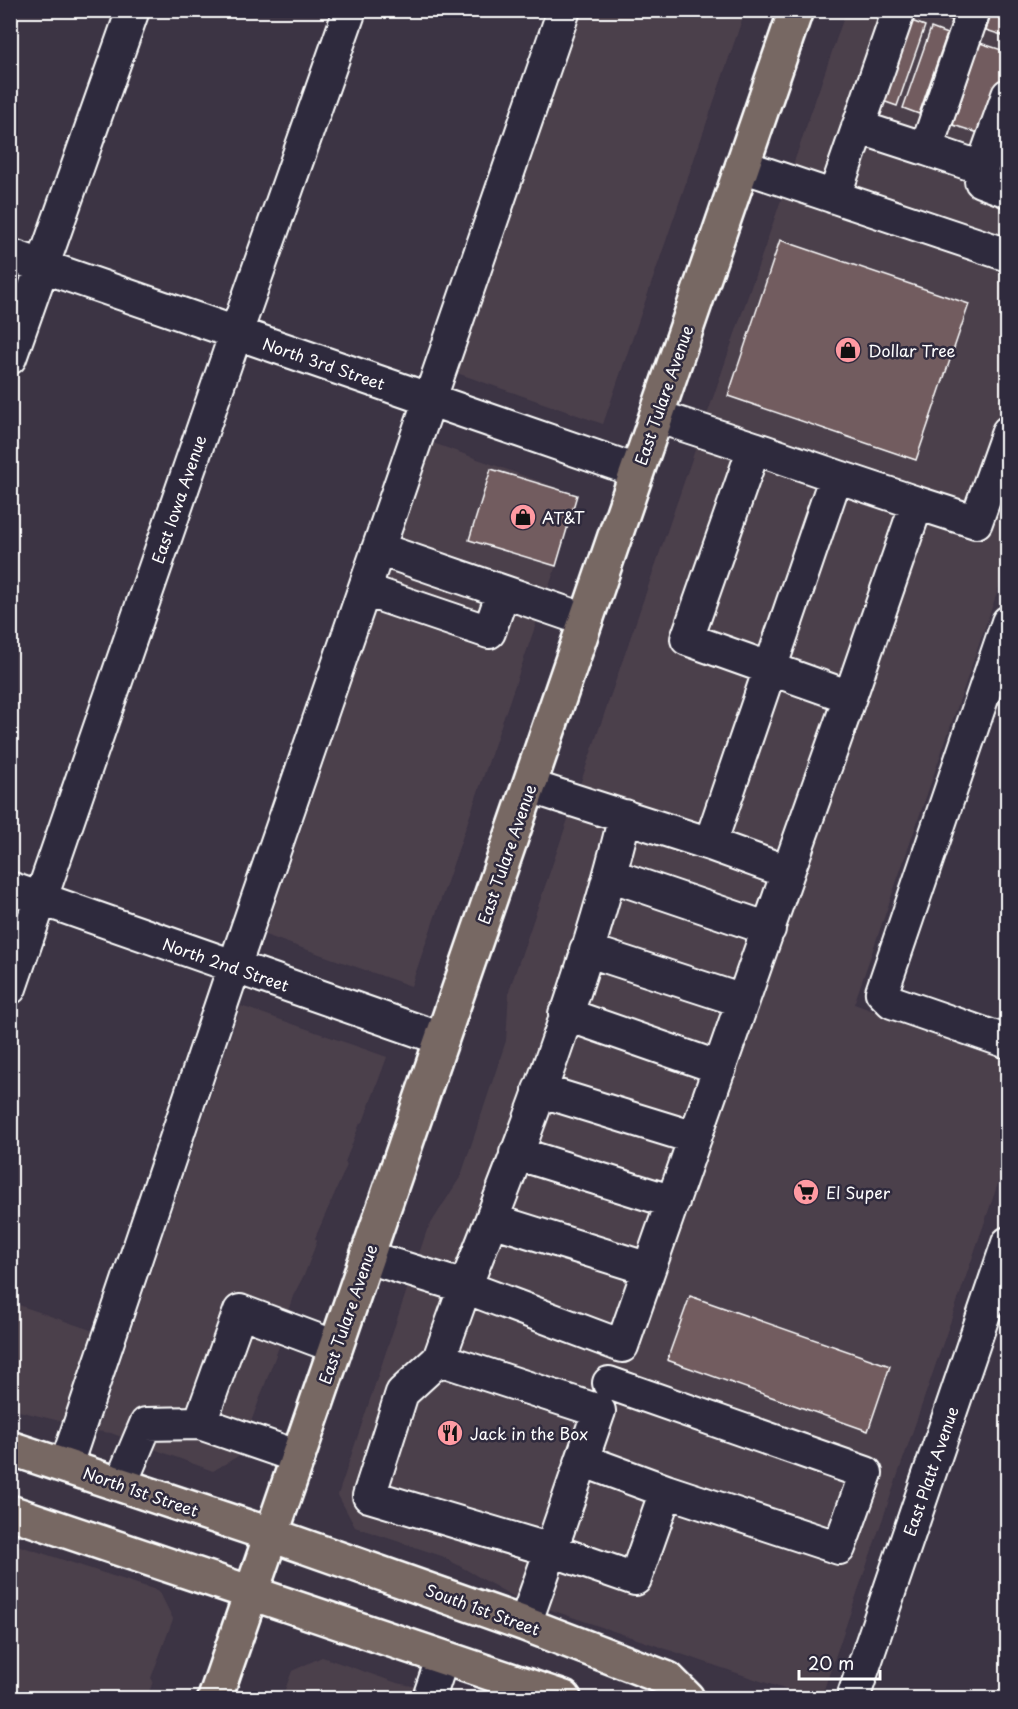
<svg xmlns="http://www.w3.org/2000/svg" width="1018" height="1709" viewBox="0 0 1018 1709" font-family="'Playpen Sans',sans-serif">
	<rect width="100%" height="100%" fill="#3c3444"/>
	<filter id="ink" filterUnits="userSpaceOnUse"><feTurbulence type="fractalNoise" baseFrequency=".0167" numOctaves="2"/><feDisplacementMap in="SourceGraphic" scale="12" xChannelSelector="R" yChannelSelector="G"/><feConvolveMatrix kernelMatrix="1 2 1 2 8 2 1 2 1" color-interpolation-filters="sRGB"/></filter>
	<g filter="url(#ink)">
		<!-- built -->
		<path fill="#4c404c" d="M581 11H745L603 424 457 373Z
			M846 11H1007V564L854 1004 1007 1059V1157L821 1698H811L516 1598 442 1556 355 1527 338 1495 427 1230 461 1176 506 1041 509 991Z
			M433 443 577 495 556 566 411 986 265 935Z
			M241 1006 387 1057 363 1122 360 1123 345 1162 347 1165 315 1238 317 1241 305 1273 293 1296 278 1341 280 1344 243 1443V1453L213 1471 111 1433 97 1431Z
			M10 1302 102 1334 72 1424 11 1409Z
			M14 1544 159 1591 173 1619 151 1678 153 1681 147 1698H11L10 1546Z
			M322 1657 397 1683 417 1687 413 1698H282L292 1671Z"/>
		<!-- building -->
		<path fill="#725c5f" stroke="#fff" stroke-width="1.5" d="M939 10H956L952 20 938 15Z
			M992 10H1008V37L986 30Z
			M909 20 925 26 897 106 880 100Z
			M931 28 947 34 919 114 903 108Z
			M980 43 1008 52V69L985 135 953 125Z
			M780 240 969 304 916 460 728 396Z
			M491 469 577 495 556 566 469 540Z
			M690 1296 890 1366 868 1431 667 1360Z"/>
		<g fill="none" stroke-linecap="round" stroke-linejoin="round">
			<!-- minor casing -->
			<g stroke="#fff" stroke-width="36">
				<path id="minor" d="M974 10 926 149 982 168
					M1008 95 982 168 981 181 1008 191
					M858 127 926 149
					M742 166 1008 255
					M834 197 899 10
					M10 255 637 471
					M10 358 133 10
					M656 416 754 448
					M917 503 976 522 1008 432
					M379 549 586 620
					M365 590 489 632 503 592
					M1008 622 882 992 892 1002 1008 1042
					M529 786 710 844
					M788 872 850 697
					M610 875 769 929
					M10 888 442 1039
					M586 950 743 1001
					M10 988 236 333 350 10
					M565 1014 720 1068
					M539 1090 695 1138
					M516 1153 673 1202
					M492 1220 649 1269
					M367 1257 465 1287C526 1134 586 976 625 816
					M439 1359 402 1393 369 1496 551 1550 582 1460
					M609 1383 866 1473 839 1548 666 1491
					M200 1423 299 1457
					M66 1465 234 967 564 10
					M121 1483 146 1424 200 1423 240 1311 336 1347
					M525 1624 551 1550 635 1579 666 1491 582 1460 599 1411 439 1359 465 1287 622 1346 788 872 710 844C752 721 793 598 836 476L754 448 687 639 850 697 917 503 836 476
					M429 1698 442 1659
					M853 1698 1008 1243"/>
			</g>
			<!-- major casing -->
			<g stroke="#fff" stroke-width="38">
				<path id="major" d="M10 1448 272 1535 525 1624 668 1679 687 1698
					M10 1512 564 1698
					M215 1698 796 10"/>
			</g>
			<!-- minor -->
			<use href="#minor" stroke="#2f2a3d" stroke-width="32"/>
			<!-- major -->
			<use href="#major" stroke="#776864" stroke-width="33"/>
		</g>
	</g>
	<!-- icons -->
	<defs>
		<g id="shop-disc" transform="scale(1.35)"><circle r="9.5" fill="#ff9aa2" stroke="#2f2a3d"/><path d="M-5-2.5h2.3a2.7 3.5 0 0 1 5.4 0H5L5.5 6h-11ZM-1.5-2.5h3a1.5 2.3 0 0 0-3 0Z" fill="#111"/></g>
		<g id="supermarket-disc" transform="scale(1.35)"><circle r="9.5" fill="#ff9aa2" stroke="#2f2a3d"/><path d="M-6-5.5h2.5l.6 2H6L4.5 2H-2.5L-4.4-4H-6ZM-1.5 3.2a1.3 1.3 0 1 0 .1 0ZM3 3.2a1.3 1.3 0 1 0 .1 0Z" fill="#111"/></g>
		<g id="restaurant-disc" transform="scale(1.35)"><circle r="9.5" fill="#ff9aa2" stroke="#2f2a3d"/><path d="M-5-6h1v4h1v-4h1v4h1v-4h1v5L-1.5 .5V6h-2V.5L-5-1ZM5-6V6H3V1.5H1.5Q1.5-4 5-6Z" fill="#111"/></g>
	</defs>
	<g fill-rule="evenodd">
		<use href="#shop-disc" x="848" y="350"/>
		<use href="#shop-disc" x="523" y="517"/>
		<use href="#supermarket-disc" x="806" y="1192"/>
		<use href="#restaurant-disc" x="450" y="1433"/>
	</g>
	<g text-anchor="middle" dominant-baseline="central" stroke-width="5" stroke-linejoin="round" paint-order="stroke">
		<!-- poi labels -->
		<g font-size="16" fill="#fff" stroke="#2f2a3d" text-anchor="start">
			<text x="868" y="350">Dollar Tree</text>
			<text x="542" y="517">AT&amp;T</text>
			<text x="826" y="1192">El Super</text>
			<text x="470" y="1433">Jack in the Box</text>
		</g>
		<!-- street labels -->
		<g font-size="16" fill="#fff" stroke="#2f2a3d">
			<text transform="translate(324 363) rotate(19)">North 3rd Street</text>
			<text transform="translate(663 395) rotate(-71)">East Tulare Avenue</text>
			<text transform="translate(178 499) rotate(-71)">East Iowa Avenue</text>
			<text transform="translate(506 854) rotate(-71)">East Tulare Avenue</text>
			<text transform="translate(226 964) rotate(19)">North 2nd Street</text>
			<text transform="translate(347 1314) rotate(-71)">East Tulare Avenue</text>
			<text transform="translate(930 1471) rotate(-71)">East Platt Avenue</text>
			<text transform="translate(141 1491) rotate(19)">North 1st Street</text>
			<text transform="translate(483 1609) rotate(20)">South 1st Street</text>
		</g>
	</g>
	<!-- margin -->
	<rect width="1018" height="1709" fill="none" stroke="#2f2a3d" stroke-width="36"/>
	<rect x="18" y="18" width="982" height="1673" fill="none" stroke="#fff" stroke-width="2" filter="url(#ink)"/>
	<!-- scale -->
	<path d="M799 1670v9h81v-9" fill="none" stroke="#ffffff" stroke-width="3"/>
	<text x="808" y="1670" font-size="18" fill="#ffffff" stroke="#2f2a3d" stroke-width="4.5" paint-order="stroke">20 m</text>
</svg>
